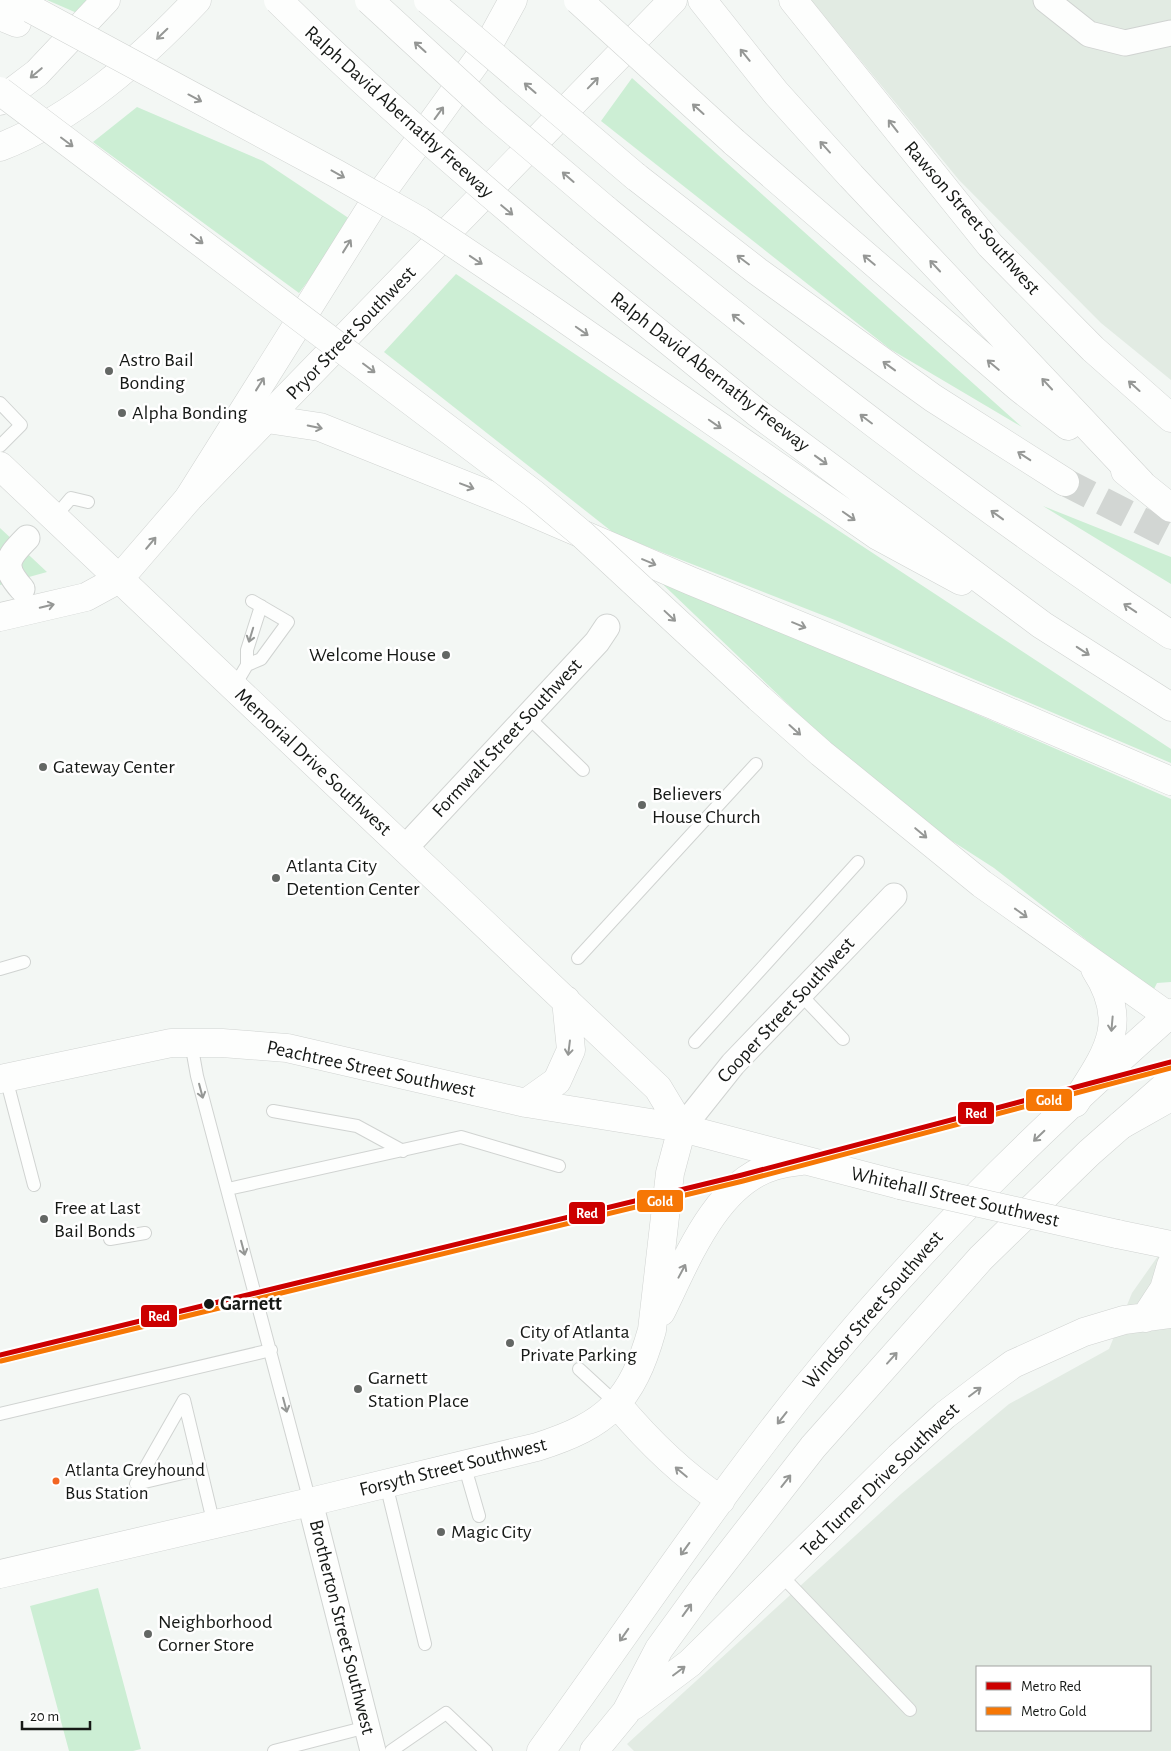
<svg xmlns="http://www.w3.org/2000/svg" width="1171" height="1751" viewBox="0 0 1171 1751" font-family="'Alegreya Sans',sans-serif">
	<rect width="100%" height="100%" fill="#f3f7f4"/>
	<!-- built -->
	<path fill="#e2ebe3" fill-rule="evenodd" d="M811 0H1171V380L1101 323 959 180Z
		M1158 1256 1171 1259V1751H634L627 1744 901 1494 1009 1404 1109 1349 1132 1293ZM977 1667H1150V1730H977Z"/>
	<!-- green -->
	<path fill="#cceed4" d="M47 0H88L77 13Z
		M632 78 1022 427 890 349 601 121Z
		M137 107 263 161 353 221 299 293 93 142Z
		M456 274 786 496 1171 749V763L835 620 615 534 384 352Z
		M1043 506 1171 557V584Z
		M0 528 47 572 0 585Z
		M650 572 1171 799V982L1157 983 1154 989 1143 984 994 868 921 821 813 728Z
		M98 1588 141 1749 133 1751H69L30 1606Z"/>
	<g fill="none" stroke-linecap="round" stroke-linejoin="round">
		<!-- highway-tunnel -->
		<path stroke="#d2d6d3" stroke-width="28" stroke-dasharray="28 14" stroke-linecap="butt" d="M1065 482 1171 536"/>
		<!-- lane casing -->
		<g stroke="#d0d3d1" stroke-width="14">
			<path id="lane" d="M0 403 21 425 0 446
				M54 518 71 498 88 502
				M247 665 261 659 288 622 252 601
				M234 687 247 665V650L261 606
				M528 717 583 770
				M578 958 756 764
				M0 969 24 962
				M800 994 843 1039
				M695 1042 858 862
				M191 1043 197 1076 310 1502
				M6 1078 34 1185
				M273 1111 357 1126 403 1151
				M228 1189 461 1137 559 1166
				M110 1239 145 1233
				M579 1369 617 1404
				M0 1414 271 1350
				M464 1464 479 1516
				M200 1469 136 1484 184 1400 214 1525
				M386 1484 425 1644
				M781 1575 910 1710
				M274 1751 367 1727
				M391 1751 446 1713 486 1751"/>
		</g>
		<!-- street casing -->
		<g stroke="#d0d3d1" stroke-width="27">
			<path id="street" d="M1046 0 1089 34 1125 43 1171 33
				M22 589C2 566 6 559 27 538
				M405 848 597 642 607 627
				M682 1128 733 1064 894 896
				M310 1502 373 1751"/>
		</g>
		<!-- secondary casing -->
		<g stroke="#d0d3d1" stroke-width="29">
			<path id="secondary" d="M793 0 990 245 1093 349 1171 418
				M0 147C75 118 142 58 197 0
				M0 466 658 1088 682 1128
				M0 617 86 597 119 579 188 499 673 0
				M0 1079 171 1043H222L287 1048 526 1103 682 1128 900 1185
				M526 1103 557 1081 571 1050 566 1000
				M1117 1234 1171 1245
				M661 1312C686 1262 715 1183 774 1166 783 1163 792 1162 801 1161
				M1145 1318 1164 1289 1171 1265
				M617 1404C648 1441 680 1473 721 1500
				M0 1574 310 1502 537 1447C607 1425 632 1401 652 1330L670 1173 682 1128
				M633 1706 690 1663 899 1457 945 1415 987 1383 1013 1364 1084 1332 1124 1320 1171 1314
				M541 1751C640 1615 732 1474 840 1346 940 1226 1054 1117 1171 1013
				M594 1751 626 1712 659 1649 704 1587 813 1447 981 1258 1089 1153 1171 1081"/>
		</g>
		<!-- highway casing -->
		<g stroke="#d0d3d1" stroke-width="29">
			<path id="highway" d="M12 0 31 9
				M702 0 776 93 851 176 1141 483
				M0 16 17 23
				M0 101 37 73 106 0
				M734 142 1018 387 1068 426
				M635 176 757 271 933 398 1065 482
				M605 209C787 360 974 505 1171 635
				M564 256 756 412 1042 625 1171 707
				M542 303 878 536 961 581
				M267 419 320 427 517 506 691 581 993 705 1171 781
				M1125 471 1171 508
				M188 499 372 206 489 44 513 0
				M759 698 821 753 982 884 1171 1018
				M1075 1103C1106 1054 1131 1024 1095 969
				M1121 1125 1171 1097"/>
		</g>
		<!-- lane -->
		<use href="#lane" stroke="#fdfefd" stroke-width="12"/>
		<!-- street -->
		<use href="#street" stroke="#fdfefd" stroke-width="25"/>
		<!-- secondary -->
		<use href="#secondary" stroke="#fdfefd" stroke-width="28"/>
		<!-- highway -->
		<use href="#highway" stroke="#fdfefd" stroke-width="28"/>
		<!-- secondary-bridge casing -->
		<g stroke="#d0d3d1" stroke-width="29" stroke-linecap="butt">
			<path id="secondary-bridge" d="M900 1185 1117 1234"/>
		</g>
		<!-- highway-bridge casing -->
		<g stroke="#d0d3d1" stroke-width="29" stroke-linecap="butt">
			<path id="highway-bridge" d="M278 0C369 90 465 174 564 256
				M369 0 492 113 605 209
				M428 0 635 176
				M578 0 734 142
				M31 9 337 174 420 221 542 303
				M0 91 534 494 583 535 759 698"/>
		</g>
		<!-- secondary-bridge -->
		<use href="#secondary-bridge" stroke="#fdfefd" stroke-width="28"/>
		<!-- highway-bridge -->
		<use href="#highway-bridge" stroke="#fdfefd" stroke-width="28"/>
		<!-- metro-1 casing -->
		<g stroke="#fff" stroke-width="9">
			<path id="metro-1" d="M0 1355 742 1175 1171 1062"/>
		</g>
		<!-- metro-2 casing -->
		<g stroke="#fff" stroke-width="9">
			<path id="metro-2" d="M1 1361 743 1181 1171 1068"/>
		</g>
		<!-- metro-1 -->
		<use href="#metro-1" stroke="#c00" stroke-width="5"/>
		<!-- metro-2 -->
		<use href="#metro-2" stroke="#f67705" stroke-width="5"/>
	</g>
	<!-- one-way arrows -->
	<defs><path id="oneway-shaft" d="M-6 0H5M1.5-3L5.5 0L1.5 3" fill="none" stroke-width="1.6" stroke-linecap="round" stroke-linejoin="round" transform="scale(1.25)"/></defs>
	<g stroke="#959795">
		<use href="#oneway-shaft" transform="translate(162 34) rotate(136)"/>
		<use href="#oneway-shaft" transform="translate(420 47) rotate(-138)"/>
		<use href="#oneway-shaft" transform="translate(745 55) rotate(-129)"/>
		<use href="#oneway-shaft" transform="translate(36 73) rotate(140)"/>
		<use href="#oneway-shaft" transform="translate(593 83) rotate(-46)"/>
		<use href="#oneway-shaft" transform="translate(530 88) rotate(-139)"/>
		<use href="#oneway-shaft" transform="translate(195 98) rotate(28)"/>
		<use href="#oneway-shaft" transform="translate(698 109) rotate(-138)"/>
		<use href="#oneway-shaft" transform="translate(439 113) rotate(-54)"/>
		<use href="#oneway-shaft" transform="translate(893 126) rotate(-128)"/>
		<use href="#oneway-shaft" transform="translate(67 142) rotate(37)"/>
		<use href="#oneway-shaft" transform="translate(825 147) rotate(-132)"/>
		<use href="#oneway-shaft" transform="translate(338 174) rotate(29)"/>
		<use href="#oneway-shaft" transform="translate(568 177) rotate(-139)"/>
		<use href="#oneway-shaft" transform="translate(507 210) rotate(40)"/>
		<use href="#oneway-shaft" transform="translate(197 239) rotate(37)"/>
		<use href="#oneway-shaft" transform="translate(347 246) rotate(-58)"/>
		<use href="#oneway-shaft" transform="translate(476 260) rotate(34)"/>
		<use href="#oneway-shaft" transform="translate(743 260) rotate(-143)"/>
		<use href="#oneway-shaft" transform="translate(869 260) rotate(-140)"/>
		<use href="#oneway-shaft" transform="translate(935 266) rotate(-133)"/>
		<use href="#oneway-shaft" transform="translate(738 319) rotate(-141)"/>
		<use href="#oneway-shaft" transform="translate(582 331) rotate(35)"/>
		<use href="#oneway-shaft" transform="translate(993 365) rotate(-140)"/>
		<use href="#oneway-shaft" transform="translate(889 366) rotate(-144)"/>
		<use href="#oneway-shaft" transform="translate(369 368) rotate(37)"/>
		<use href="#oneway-shaft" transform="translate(260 384) rotate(-58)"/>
		<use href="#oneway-shaft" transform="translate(1047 384) rotate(-133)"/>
		<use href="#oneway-shaft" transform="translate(1134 386) rotate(-138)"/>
		<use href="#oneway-shaft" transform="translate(866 419) rotate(-143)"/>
		<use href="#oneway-shaft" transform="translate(715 424) rotate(35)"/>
		<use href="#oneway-shaft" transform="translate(315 427) rotate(12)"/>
		<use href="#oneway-shaft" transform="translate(1024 456) rotate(-147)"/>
		<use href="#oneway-shaft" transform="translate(821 460) rotate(36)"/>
		<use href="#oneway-shaft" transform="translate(467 486) rotate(21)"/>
		<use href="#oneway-shaft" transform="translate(997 515) rotate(-144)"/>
		<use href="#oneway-shaft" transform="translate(849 516) rotate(35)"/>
		<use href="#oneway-shaft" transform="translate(151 543) rotate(-50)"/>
		<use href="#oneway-shaft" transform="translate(649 562) rotate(23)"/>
		<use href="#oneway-shaft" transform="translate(47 606) rotate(-14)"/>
		<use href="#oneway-shaft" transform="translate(1130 608) rotate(-146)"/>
		<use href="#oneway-shaft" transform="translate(670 616) rotate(43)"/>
		<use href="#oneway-shaft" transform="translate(799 625) rotate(22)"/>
		<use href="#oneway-shaft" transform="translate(251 635) rotate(107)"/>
		<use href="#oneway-shaft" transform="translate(1083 651) rotate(33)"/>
		<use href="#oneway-shaft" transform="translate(795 730) rotate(42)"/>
		<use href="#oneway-shaft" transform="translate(921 833) rotate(40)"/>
		<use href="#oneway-shaft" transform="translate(1021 913) rotate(36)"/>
		<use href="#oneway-shaft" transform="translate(1112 1024) rotate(95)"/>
		<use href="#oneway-shaft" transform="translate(569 1048) rotate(97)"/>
		<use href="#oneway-shaft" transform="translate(201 1091) rotate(75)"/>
		<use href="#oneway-shaft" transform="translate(1039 1136) rotate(136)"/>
		<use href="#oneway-shaft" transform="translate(243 1248) rotate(75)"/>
		<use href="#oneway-shaft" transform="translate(682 1271) rotate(-62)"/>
		<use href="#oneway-shaft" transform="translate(892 1358) rotate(-48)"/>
		<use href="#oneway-shaft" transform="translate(975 1392) rotate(-37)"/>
		<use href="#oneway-shaft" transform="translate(285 1405) rotate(75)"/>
		<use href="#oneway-shaft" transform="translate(782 1418) rotate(128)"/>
		<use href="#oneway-shaft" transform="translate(681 1472) rotate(-140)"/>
		<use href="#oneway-shaft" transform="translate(786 1481) rotate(-52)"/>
		<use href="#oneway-shaft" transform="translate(685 1549) rotate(126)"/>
		<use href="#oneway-shaft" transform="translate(687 1610) rotate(-54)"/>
		<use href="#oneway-shaft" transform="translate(624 1635) rotate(125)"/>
		<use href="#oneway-shaft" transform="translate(679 1671) rotate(-37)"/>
	</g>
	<!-- markers -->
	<g fill="#636764" stroke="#fff" stroke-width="2">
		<circle cx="109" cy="371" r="5"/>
		<circle cx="122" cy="413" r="5"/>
		<circle cx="446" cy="655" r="5"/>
		<circle cx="43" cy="767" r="5"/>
		<circle cx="642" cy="805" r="5"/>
		<circle cx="276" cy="878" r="5"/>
		<circle cx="44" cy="1219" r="5"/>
		<circle cx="510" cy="1343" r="5"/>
		<circle cx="358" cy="1389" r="5"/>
		<circle cx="441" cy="1532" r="5"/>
		<circle cx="148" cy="1634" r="5"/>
	</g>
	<circle fill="#161916" stroke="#fff" stroke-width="2" cx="209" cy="1304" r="6"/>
	<circle fill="#f26522" stroke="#fff" stroke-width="2" cx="56" cy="1481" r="4.5"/>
	<g text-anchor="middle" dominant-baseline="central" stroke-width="5" stroke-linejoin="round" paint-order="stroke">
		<!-- bus labels -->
		<g font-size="19" fill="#161916" stroke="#fff" text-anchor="start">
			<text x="65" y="1470">Atlanta Greyhound<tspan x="65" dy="23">Bus Station</tspan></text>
		</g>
		<!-- street labels -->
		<g font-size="20" fill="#161916" stroke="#fff">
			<text transform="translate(399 112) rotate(42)">Ralph David Abernathy Freeway</text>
			<text transform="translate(972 218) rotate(49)">Rawson Street Southwest</text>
			<text transform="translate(351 333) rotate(-46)">Pryor Street Southwest</text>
			<text transform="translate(710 372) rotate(38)">Ralph David Abernathy Freeway</text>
			<text transform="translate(507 738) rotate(-47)">Formwalt Street Southwest</text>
			<text transform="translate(313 762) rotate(43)">Memorial Drive Southwest</text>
			<text transform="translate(786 1010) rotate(-47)">Cooper Street Southwest</text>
			<text transform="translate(371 1069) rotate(12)">Peachtree Street Southwest</text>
			<text transform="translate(955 1197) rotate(13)">Whitehall Street Southwest</text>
			<text transform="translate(873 1310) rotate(-49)">Windsor Street Southwest</text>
			<text transform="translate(453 1467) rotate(-14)">Forsyth Street Southwest</text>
			<text transform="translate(880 1480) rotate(-44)">Ted Turner Drive Southwest</text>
			<text transform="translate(342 1627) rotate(76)">Brotherton Street Southwest</text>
		</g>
		<!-- poi labels -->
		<g font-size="20" fill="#161916" stroke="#fff" text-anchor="start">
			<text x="119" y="360">Astro Bail<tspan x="119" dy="23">Bonding</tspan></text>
			<text x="132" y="413">Alpha Bonding</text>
			<text x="436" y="655" text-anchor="end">Welcome House</text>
			<text x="53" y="767">Gateway Center</text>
			<text x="652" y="794">Believers<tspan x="652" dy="23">House Church</tspan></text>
			<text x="286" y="866">Atlanta City<tspan x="286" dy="23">Detention Center</tspan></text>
			<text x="54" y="1208">Free at Last<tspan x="54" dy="23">Bail Bonds</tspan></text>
			<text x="520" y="1332">City of Atlanta<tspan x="520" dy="23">Private Parking</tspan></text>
			<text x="368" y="1378">Garnett<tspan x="368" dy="23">Station Place</tspan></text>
			<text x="451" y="1532">Magic City</text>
			<text x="158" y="1622">Neighborhood<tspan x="158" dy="23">Corner Store</tspan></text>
		</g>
		<!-- stop labels -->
		<g font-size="20" font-weight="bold" fill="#161916" stroke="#fff" text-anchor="start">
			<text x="220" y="1304">Garnett</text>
		</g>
	</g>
	<g stroke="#fff" stroke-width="2">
		<rect x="1025" y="1088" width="48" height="24" rx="5" fill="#f67705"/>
		<rect x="957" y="1101" width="38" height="24" rx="5" fill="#c00"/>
		<rect x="636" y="1189" width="48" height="24" rx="5" fill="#f67705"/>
		<rect x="568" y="1201" width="38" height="24" rx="5" fill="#c00"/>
		<rect x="140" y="1304" width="38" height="24" rx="5" fill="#c00"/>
	</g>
	<g font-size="14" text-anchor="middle" font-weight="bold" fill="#fff">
		<text x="1049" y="1105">Gold</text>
		<text x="976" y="1118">Red</text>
		<text x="660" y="1206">Gold</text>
		<text x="587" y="1218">Red</text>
		<text x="159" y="1321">Red</text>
	</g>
	<!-- legend -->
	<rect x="976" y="1666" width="175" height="65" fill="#ffffff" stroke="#a2a3a2"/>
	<rect x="986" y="1682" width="25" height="8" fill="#cc0000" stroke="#a2a3a2"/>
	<text x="1021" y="1691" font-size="15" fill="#161916">Metro Red</text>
	<rect x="986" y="1707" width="25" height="8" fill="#f67705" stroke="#a2a3a2"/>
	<text x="1021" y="1716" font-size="15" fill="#161916">Metro Gold</text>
	<!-- scale -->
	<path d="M22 1721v8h68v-8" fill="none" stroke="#161916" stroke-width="2.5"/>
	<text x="30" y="1721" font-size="15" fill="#161916" stroke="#ffffff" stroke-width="4" paint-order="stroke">20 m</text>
</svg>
